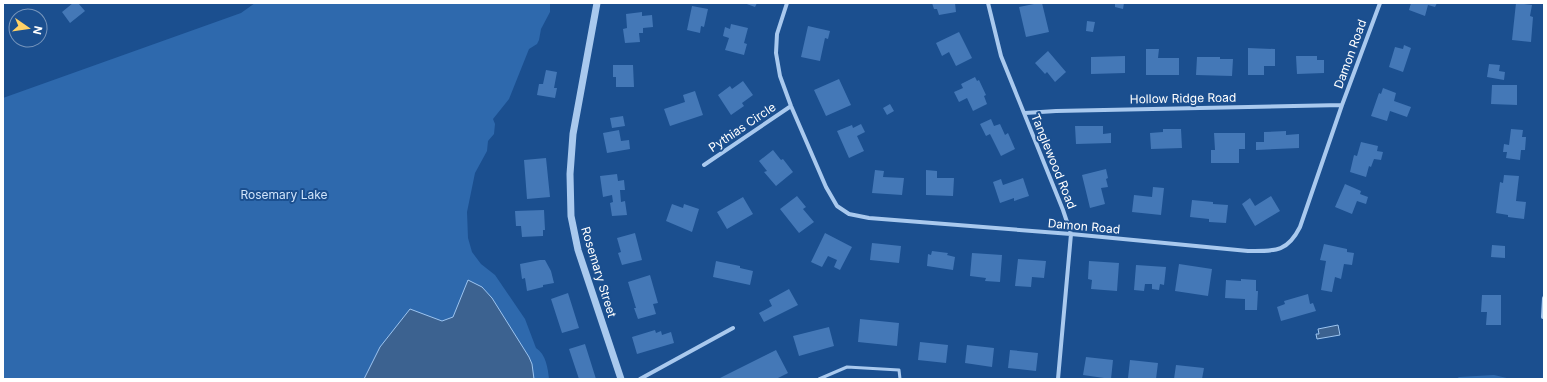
<svg xmlns="http://www.w3.org/2000/svg" width="1547" height="382" viewBox="0 0 1547 382" font-family="Inter,sans-serif">
	<rect width="100%" height="100%" fill="#1b4f8f"/>
	<!-- green -->
	<path fill="#2e69ad" d="M255 3H550V12L541 29 539 40 537 44 529 49 509 99 493 119 495 124 494 134 488 141 487 151 475 173 467 212 468 238 472 252 481 264 495 275 525 319 536 348C546 354 548 369 549 379H3V98L241 13Z
		M1494 375 1511 379H1456L1459 377Z"/>
	<!-- water -->
	<path fill="#3c6290" stroke="#9cc4f0" d="M468 280 482 287 492 298 529 357 532 364 534 379H364L380 347 410 309 442 321 453 317Z
		M1338 325 1340 335 1317 339 1316 334H1319L1318 329Z"/>
	<!-- building -->
	<path fill="#4478b7" d="M73 3H78L85 11 70 23 62 12Z
		M744 3H757L755 7Z
		M932 3H955L956 12 939 15 937 9H934Z
		M1039 3H1042L1049 32 1026 37 1019 7Z
		M1115 3H1124L1123 9 1115 7Z
		M1411 3H1437L1435 7 1428 5 1425 16 1409 10Z
		M1516 3 1532 5 1530 16 1533 17 1531 42 1512 40Z
		M692 6 708 9 704 27 701 26 700 33 687 30Z
		M642 12V16L652 15 653 27 643 28V33H639L640 42 625 43 623 29 627 28 626 14Z
		M1087 21 1095 22 1093 32 1086 31Z
		M731 24 748 28 744 43 747 44 744 55 725 50 729 38 723 36 725 27 730 29Z
		M808 26 830 31 828 39 825 38 820 61 801 57Z
		M959 32 972 58 956 66 949 52 942 56 936 43Z
		M1404 45 1411 48 1403 72 1389 67 1395 47 1403 49Z
		M1248 48 1275 49V66H1264V75H1248Z
		M1146 49H1159L1158 58H1179V75H1146Z
		M1048 51 1066 72 1055 82 1047 72 1045 74 1035 63Z
		M1125 56V73L1091 74V57Z
		M1296 56H1317V60H1324V73L1297 74Z
		M1197 57H1220V59H1233L1232 76 1196 75Z
		M1489 64 1500 65 1499 71 1505 72 1504 80 1487 77Z
		M613 65H633L634 87H616V77H613Z
		M546 70 557 72 554 88H557L555 98 537 95 539 84H543Z
		M975 77 977 81 979 80 986 95 984 96 987 104 973 111 967 98 959 102 954 92 963 88 961 84Z
		M839 79 851 105 826 116 814 90Z
		M743 81 753 95 742 103 744 106 731 115 718 95 730 86 732 89Z
		M1492 85H1517V105L1491 104Z
		M1383 88 1396 93 1394 101 1411 107 1407 117 1390 111 1387 121 1371 116 1379 93 1381 94Z
		M695 91 703 115 670 126 664 109 685 102 683 95Z
		M890 104 894 111 887 115 883 108Z
		M623 116 625 126 612 128 610 118Z
		M991 119 994 126 1000 124 1005 135 1008 133 1015 149 1001 156 990 134 986 136 980 124Z
		M861 124 865 132 857 136 864 151 849 158 837 131 852 125 853 128Z
		M1075 126H1103V134L1111 133V143L1076 144Z
		M1163 129H1181L1182 148 1151 149 1150 133 1163 132Z
		M1511 129 1523 130 1522 137H1526L1525 150H1521L1520 160 1506 158 1507 152H1503L1504 144 1509 145Z
		M619 130 621 141 629 140 630 149 607 153 603 133Z
		M1286 131V135L1299 134V148L1256 150V142H1264V132Z
		M1214 133H1245V149H1239V163H1211V150H1215Z
		M1361 142 1378 146 1377 151 1383 152 1381 160 1374 159 1371 167 1369 166 1366 177 1350 172 1354 155 1357 156Z
		M773 150 781 160 783 159 793 172 776 186 764 172 767 171 759 161Z
		M546 158 550 197 527 199 524 160Z
		M1106 169 1108 178 1106 179 1108 187 1101 188 1105 204 1090 208 1082 175Z
		M875 170 884 171 883 177 904 178 902 195 872 193Z
		M926 170 937 171V178H954L953 196 926 195Z
		M617 174 618 181 624 180 625 190H620L621 202 625 201 627 215 612 216 610 203 613 202 612 195 603 197 600 176Z
		M1504 175 1519 176 1516 201 1526 202 1524 219 1508 217V215L1496 213 1500 182 1503 183Z
		M1023 178 1029 196 1014 201V198L1000 203 993 182 1001 179 1003 185Z
		M1345 184 1361 191 1360 194 1368 197 1366 204 1357 201 1352 214 1335 207Z
		M1153 187 1164 188 1161 215 1132 212 1134 195 1152 197Z
		M797 196 806 207 803 209 814 222 799 233 780 209Z
		M1271 196 1280 211 1255 226 1242 204 1250 198 1255 206Z
		M743 197 753 214 727 229 717 212Z
		M1192 200 1213 202V204L1228 205 1226 223 1209 222V219L1190 217Z
		M672 204 683 208 684 204 699 209 692 232 666 221Z
		M544 210 545 230H543V236L522 237 521 226H516L515 211Z
		M635 233 642 260 622 265 618 253 621 252 617 238Z
		M825 233 852 247 840 270 834 267 837 260 828 256 822 267 811 262Z
		M872 243 901 246 899 263 870 260Z
		M1324 244 1347 249V252L1354 253 1352 265 1344 264 1341 279 1335 277 1332 292 1321 290 1326 261 1320 260Z
		M1492 245 1505 246V258L1491 257Z
		M932 251 948 253 947 255 955 257 953 270 927 266 928 254 931 255Z
		M972 253 1002 255 1000 282 985 281 986 278 970 276Z
		M1018 259 1046 261 1044 278 1032 277 1031 287 1015 286Z
		M540 260H545L551 271 554 283 543 285V287L527 291 525 278 522 279 520 264Z
		M716 261 740 266V268L753 271 750 285 713 277Z
		M1089 261 1119 263 1117 291 1091 289 1092 280 1088 279Z
		M1179 264 1212 269 1208 296 1175 291Z
		M1136 265 1166 267 1164 285 1160 284 1159 290 1152 289V284H1145L1144 291 1134 290Z
		M650 275 658 303 653 304 656 314 638 319 634 308H636L628 282Z
		M1241 279 1256 280V291H1258L1257 310H1245V299L1225 298 1226 280 1241 281Z
		M789 289 798 305 764 322 759 313 772 306 769 300Z
		M568 293 579 328 562 333 551 299Z
		M1308 294 1310 304 1313 303 1316 311 1281 321 1277 307 1285 304 1284 301Z
		M1482 295H1501V325H1486L1487 312H1481Z
		M860 319 899 323 897 346 858 342Z
		M829 327 834 346 799 356 793 336Z
		M655 330 656 333 661 331 662 335 671 332 674 343 637 354 632 337Z
		M920 342 948 345 946 363 918 360Z
		M585 344 596 379H579L569 349Z
		M967 345 994 348 992 367 965 363Z
		M776 350 788 373 776 379H718Z
		M1010 350 1038 353 1036 371 1008 368Z
		M1086 357 1113 360 1111 379 1083 375Z
		M1130 360 1158 363 1156 379 1128 378Z
		M1176 365 1204 368 1202 379H1174Z"/>
	<g fill="none" stroke-linecap="round" stroke-linejoin="round">
		<!-- service -->
		<path stroke="#a9c9ee" stroke-width="3" d="M819 379 847 367 899 370 900 379"/>
		<!-- minor -->
		<path stroke="#a9c9ee" stroke-width="4" d="M787 3 777 34 776 53 780 76 791 106 826 187 837 206 849 214 869 218 1071 234 1248 251C1274 251 1287 253 1300 227L1342 105 1380 3
			M988 3 1001 56 1063 210 1071 234 1058 379
			M1025 113 1056 111 1342 105
			M704 165 791 106
			M1543 317 1544 298
			M640 379 733 328"/>
		<!-- tertiary -->
		<path stroke="#a9c9ee" stroke-width="7" d="M597 3 573 134 570 174 571 216 578 250 621 379"/>
	</g>
	<g text-anchor="middle" dominant-baseline="central" stroke-width="4" stroke-linejoin="round" paint-order="stroke">
		<!-- street labels -->
		<g font-size="12" fill="#fff" stroke="#1b4f8f">
			<text transform="translate(1350 54) rotate(-70)">Damon Road</text>
			<text transform="translate(1183 98) rotate(-1)">Hollow Ridge Road</text>
			<text transform="translate(742 127) rotate(-34)">Pythias Circle</text>
			<text transform="translate(1054 161) rotate(68)">Tanglewood Road</text>
			<text transform="translate(1084 226) rotate(5)">Damon Road</text>
			<text transform="translate(599 272) rotate(73)">Rosemary Street</text>
		</g>
		<!-- park labels -->
		<g font-size="12" fill="#cfe3fa" stroke="#1b4f8f">
			<text x="284" y="194">Rosemary Lake</text>
		</g>
	</g>
	<!-- border -->
	<rect width="1547" height="382" fill="none" stroke="#ffffff" stroke-width="8"/>
	<!-- north arrow -->
	<g transform="translate(28 28) rotate(103)"><circle r="19" fill="#1b4f8f" stroke="#7695bc"/>
	<path d="M0-3L7 15L0 10L-7 15Z" fill="#ffd166"/>
	<text y="-6" font-size="11" font-weight="bold" text-anchor="middle" fill="#ffffff">N</text>
	</g>
</svg>
